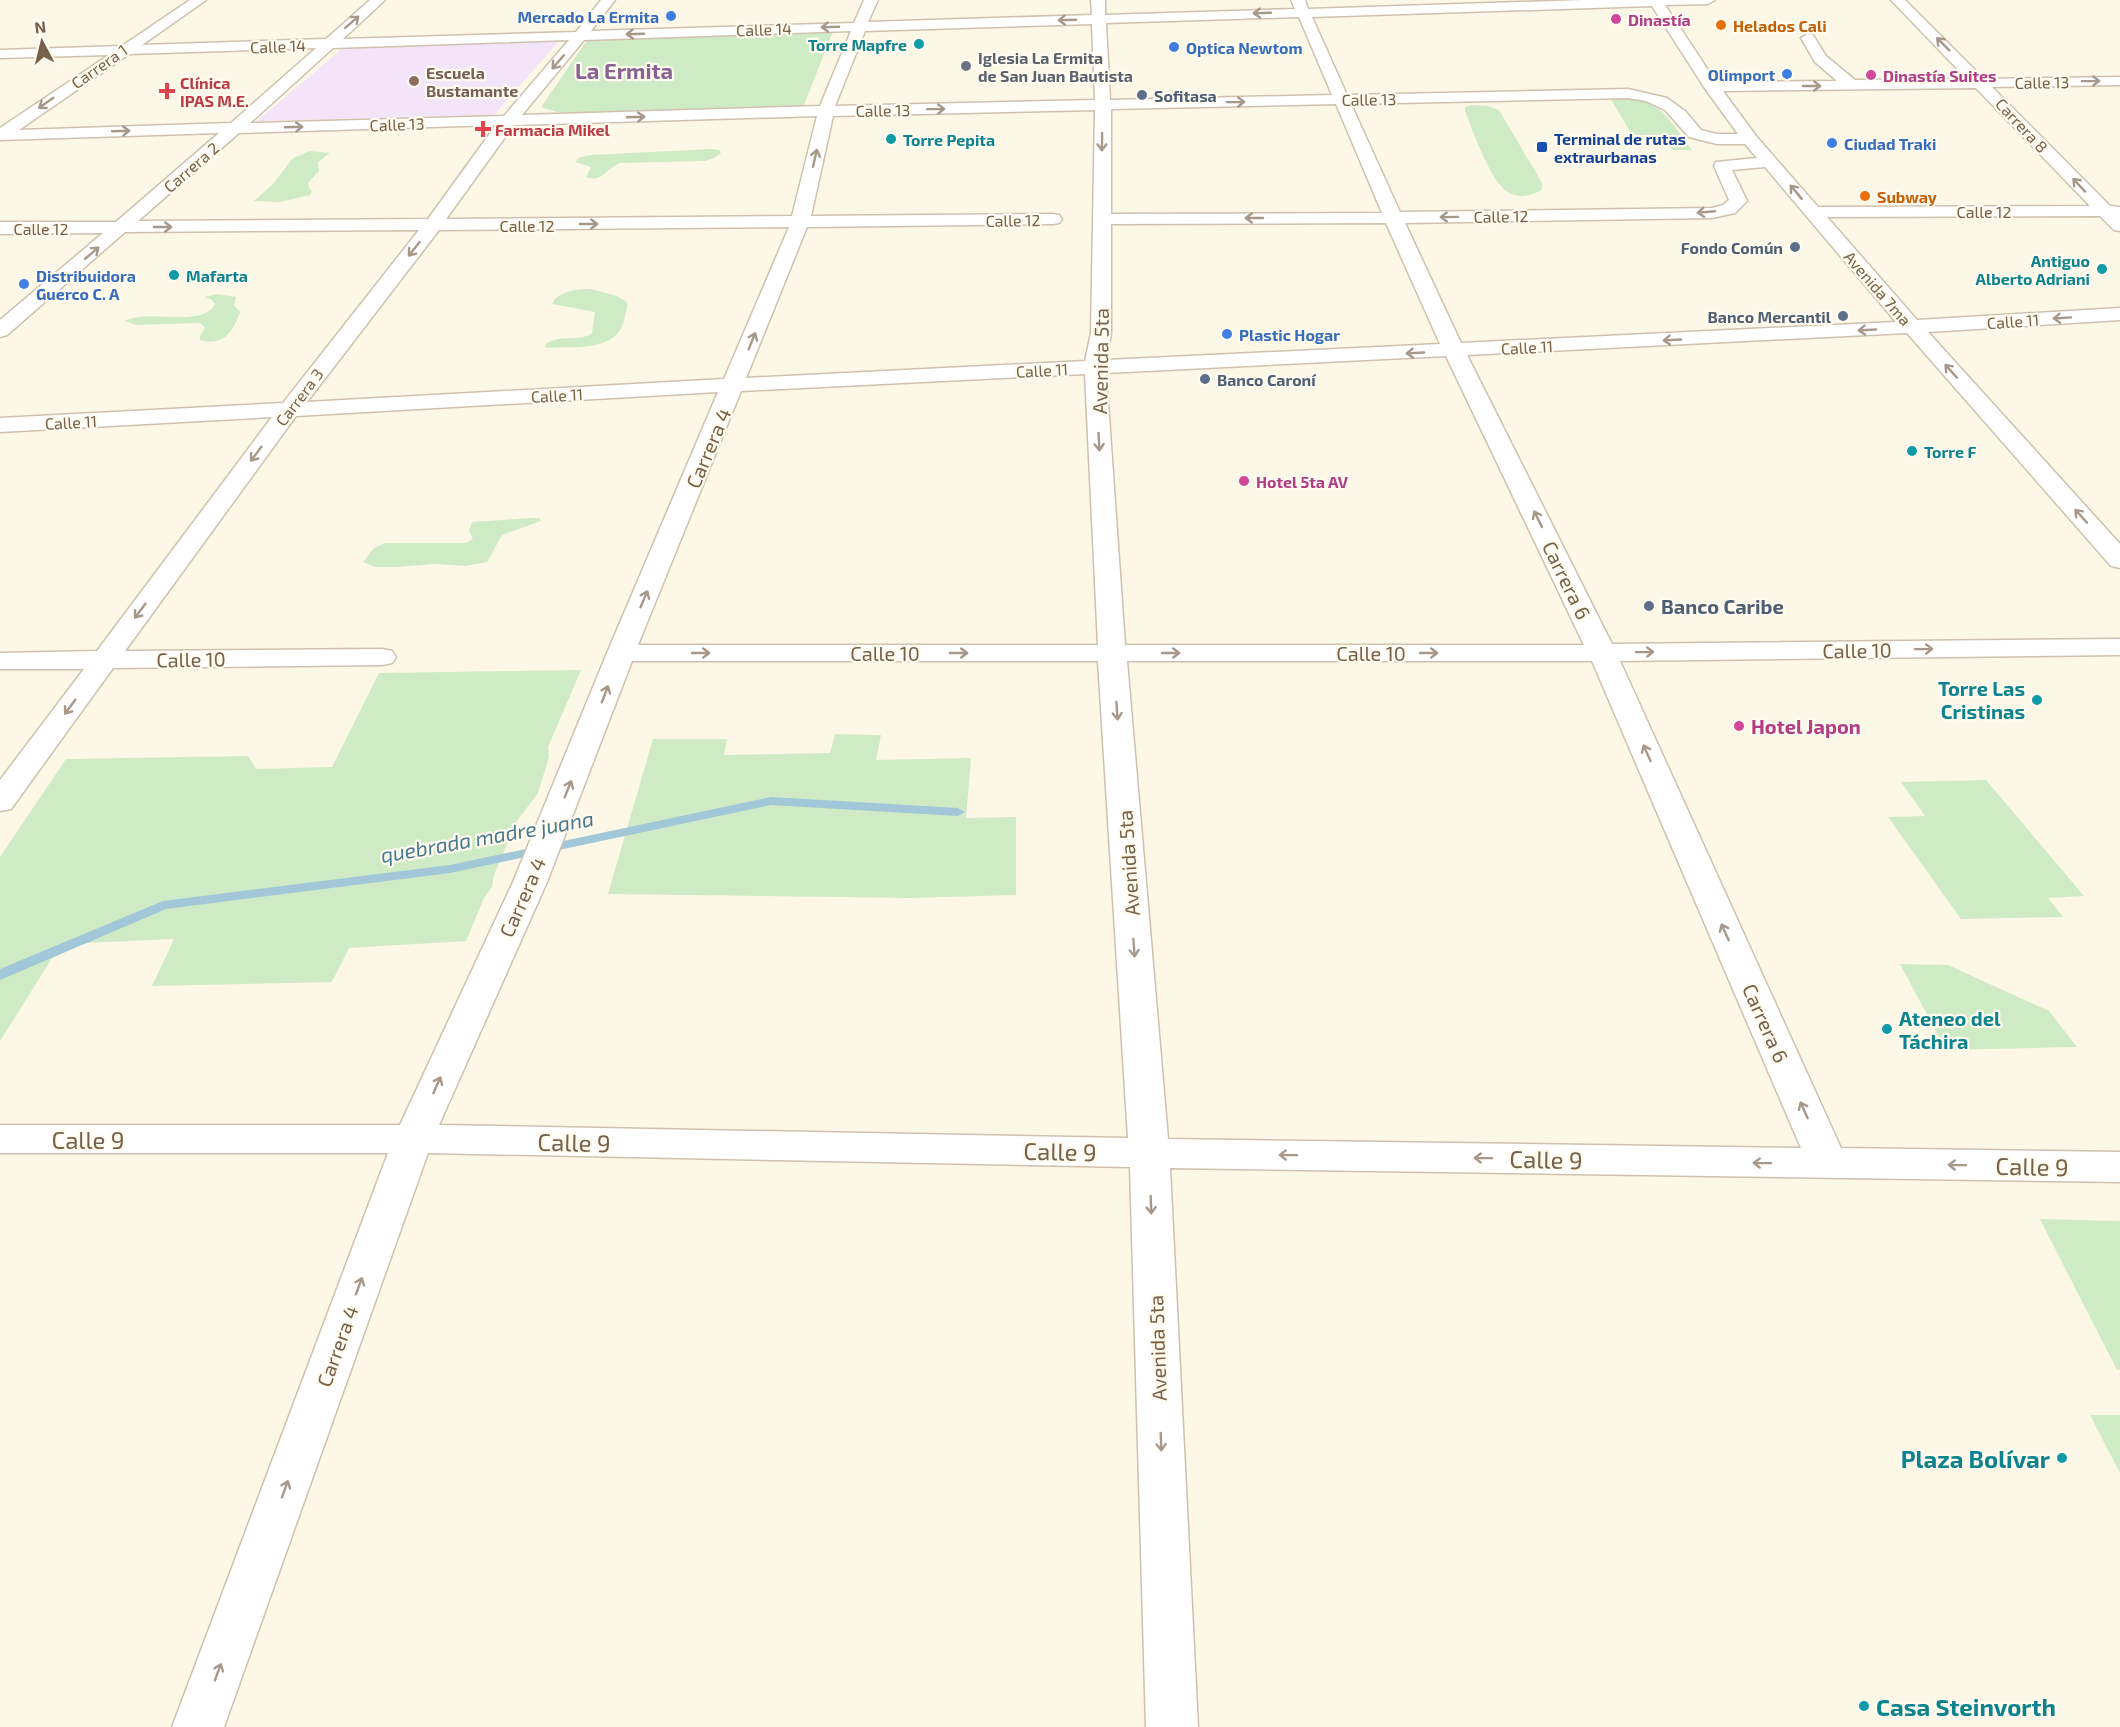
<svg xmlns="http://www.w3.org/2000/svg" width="2120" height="1727" viewBox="0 0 2120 1727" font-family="'Exo 2',sans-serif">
	<rect width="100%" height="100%" fill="#fcf7e7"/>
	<!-- education -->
	<path fill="#f4e4f9" d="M558 42 494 115 257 121 344 47Z"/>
	<!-- green -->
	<path fill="#cfebc5" d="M833 31 804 105 580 113 557 112 541 107 588 39Z
		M1609 96C1661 97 1664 113 1692 150H1673L1662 135H1632Z
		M1472 105 1488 106 1499 110 1542 183V189C1531 198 1513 199 1503 188 1489 175 1472 130 1465 111V107Z
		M710 149 719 150 721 153 714 158 705 161 620 163C606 168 603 183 586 177L591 167 575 162 580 157 591 155Z
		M310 151 330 153 318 162 319 171 308 183 309 188 312 191 310 195 280 202 254 201 272 185 293 158Z
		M591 289 617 296 627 302C628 309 625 314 624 320 617 353 572 346 546 348L545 345C558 333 579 343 592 333L595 312 552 304C558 291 577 289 591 289Z
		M216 294 236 297 234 305 240 312C234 331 223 347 200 340V336L205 327 200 323 136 325 125 321C149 308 202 329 215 304L212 300 205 297Z
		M531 518H540L541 521 502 535 487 562 465 566 436 564 395 567H375L363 562 374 548 385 543H466L473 539 469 531 472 522Z
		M581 670 548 747 549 757 538 793 517 821 494 875 492 887 484 898 466 941 349 948 332 982 152 986 174 939 61 944 0 1041V857L66 759 248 756 256 769 332 767 379 673Z
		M835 734 881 735 876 760 971 758 966 818 1016 817V895L910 898 608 894 653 739H727L724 755 830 753Z
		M1986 780 2084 896 2048 898 2063 917 1961 919 1888 817 1925 816 1901 782Z
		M1900 964 1948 965 2049 1011 2077 1047 1946 1050Z
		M2040 1219 2120 1221V1370H2117Z
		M2090 1415H2120V1473Z"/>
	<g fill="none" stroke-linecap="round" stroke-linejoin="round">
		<!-- stream -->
		<path fill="#a1c7d8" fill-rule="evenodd" d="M771 797 958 808 965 812 958 816 771 805 450 873 166 909 0 980V969L163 901 450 865Z"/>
		<!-- minor casing -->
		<g stroke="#cfc1ad" stroke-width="3">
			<path id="minor" d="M190 0H206L142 45 326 39 370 0H385L343 39 576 32 601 0H615L591 31 854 23 864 0H878L868 22 1092 15 1091 0H1105V15L1295 9 1291 0H1305L1308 9 1583 0H1715L1708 4 1665 5 1716 82 1837 81 1815 62 1801 38 1808 34 1813 35 1826 56 1855 80 1967 79 1891 0H1905L1984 79 2120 77V85L1992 87 2110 206 2120 207V231L2114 230 2100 216 1827 217 1917 320 2120 308V320L1928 332 2120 544V568L2111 566 1907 333 1467 355 1612 644 2120 639V655L1620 661 1841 1148 2120 1152V1182L1170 1168 1198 1727H1146L1130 1167 428 1153 224 1727H172L388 1153H0V1125H400L513 882 607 653 718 392 296 416 125 651 382 649 392 651 396 657 392 663 382 665 113 668 11 809 0 811V780L84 669H0V653L97 651 272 417 0 432V418L283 403 419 230 125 232 7 335 0 337V320L103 233 0 234V222H116L219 133 0 140V128L109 55 0 58V50L122 46ZM1652 6 1704 87 1738 134H1717L1701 130 1685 111 1667 98 1628 89 1347 95 1312 17ZM1299 17 1332 95 1110 100 1106 23ZM1092 24 1095 100 835 106 865 31ZM851 31 820 106 522 115 584 40ZM569 40 504 116 250 123 333 48ZM316 48 231 123 19 130 129 54ZM1976 88 2090 206 1818 207 1756 136 1723 91ZM1628 98 1646 101 1665 110 1689 137 1717 144H1745L1757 158 1716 162 1714 166 1729 200 1723 205 1712 208 1400 212 1351 104ZM1336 104 1382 213 1111 214V109ZM1095 110 1091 333 1085 361 746 378 807 227 1053 224 1059 223 1062 219 1059 215 1053 214 811 216 833 116ZM817 116 792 216 446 219 514 125ZM496 125 428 219 138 221 239 133ZM1765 167 1896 322 1461 343 1405 223 1712 218 1735 213 1747 201 1732 170ZM1386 223 1440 344 1107 360 1111 333V224ZM789 227 724 379 307 402 439 230ZM1446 356 1584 645H1125L1106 373ZM1085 374 1098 645H638L741 391ZM632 661H1098L1128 1138 439 1125 547 882ZM1127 661H1592L1801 1148 1168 1139Z"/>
		</g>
		<!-- minor -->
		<use href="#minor" fill="#fff" fill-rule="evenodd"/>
	</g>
	<!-- one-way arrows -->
	<defs><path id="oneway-shaft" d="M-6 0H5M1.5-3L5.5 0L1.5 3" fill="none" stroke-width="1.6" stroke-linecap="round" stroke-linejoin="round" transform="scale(1.5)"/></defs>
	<g stroke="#a7988a">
		<use href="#oneway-shaft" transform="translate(1262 13) rotate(178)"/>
		<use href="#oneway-shaft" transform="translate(1067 20) rotate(178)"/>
		<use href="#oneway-shaft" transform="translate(352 22) rotate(-41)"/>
		<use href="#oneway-shaft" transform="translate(830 27) rotate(178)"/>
		<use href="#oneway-shaft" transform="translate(635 34) rotate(178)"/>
		<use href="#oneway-shaft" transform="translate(1943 44) rotate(-135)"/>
		<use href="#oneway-shaft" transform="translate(558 62) rotate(131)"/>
		<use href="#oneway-shaft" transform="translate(2091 81) rotate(-1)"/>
		<use href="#oneway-shaft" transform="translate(1812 86)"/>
		<use href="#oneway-shaft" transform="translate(1236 102) rotate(-1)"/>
		<use href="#oneway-shaft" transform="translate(46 103) rotate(145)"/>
		<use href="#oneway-shaft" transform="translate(936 109) rotate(-1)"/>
		<use href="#oneway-shaft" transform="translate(636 117) rotate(-2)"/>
		<use href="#oneway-shaft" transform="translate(294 127) rotate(-2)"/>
		<use href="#oneway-shaft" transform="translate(121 131) rotate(-2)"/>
		<use href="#oneway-shaft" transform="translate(1102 142) rotate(91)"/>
		<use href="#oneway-shaft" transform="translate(815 158) rotate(-77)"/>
		<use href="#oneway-shaft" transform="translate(2079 185) rotate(-133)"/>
		<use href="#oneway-shaft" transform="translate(1796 192) rotate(-130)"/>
		<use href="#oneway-shaft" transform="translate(1706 212) rotate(175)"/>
		<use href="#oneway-shaft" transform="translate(1449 217) rotate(179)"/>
		<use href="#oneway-shaft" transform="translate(1254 218) rotate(180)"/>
		<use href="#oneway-shaft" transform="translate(589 224)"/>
		<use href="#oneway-shaft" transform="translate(163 227)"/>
		<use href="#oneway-shaft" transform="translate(414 249) rotate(128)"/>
		<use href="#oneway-shaft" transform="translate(92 253) rotate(-40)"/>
		<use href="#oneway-shaft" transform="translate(2062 318) rotate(176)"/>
		<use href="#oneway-shaft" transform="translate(1867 330) rotate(177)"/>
		<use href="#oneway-shaft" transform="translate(1672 340) rotate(177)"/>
		<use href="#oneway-shaft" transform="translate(752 341) rotate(-68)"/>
		<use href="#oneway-shaft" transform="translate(1415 353) rotate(177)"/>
		<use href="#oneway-shaft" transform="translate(1951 371) rotate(-132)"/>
		<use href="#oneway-shaft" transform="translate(1099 442) rotate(87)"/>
		<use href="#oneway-shaft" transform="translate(256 454) rotate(127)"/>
		<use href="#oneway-shaft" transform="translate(2081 516) rotate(-132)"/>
		<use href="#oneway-shaft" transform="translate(1538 519) rotate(-116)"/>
		<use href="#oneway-shaft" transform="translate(644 599) rotate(-67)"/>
		<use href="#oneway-shaft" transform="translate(140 611) rotate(127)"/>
		<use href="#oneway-shaft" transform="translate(1924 649) rotate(-1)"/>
		<use href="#oneway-shaft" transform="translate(1645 652) rotate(-1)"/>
		<use href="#oneway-shaft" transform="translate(701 653)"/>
		<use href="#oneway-shaft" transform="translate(959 653)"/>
		<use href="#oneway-shaft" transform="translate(1171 653)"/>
		<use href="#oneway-shaft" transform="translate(1429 653)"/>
		<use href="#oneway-shaft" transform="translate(605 694) rotate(-69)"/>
		<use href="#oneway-shaft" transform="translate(70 707) rotate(126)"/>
		<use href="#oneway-shaft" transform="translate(1117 711) rotate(86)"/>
		<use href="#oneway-shaft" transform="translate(1647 753) rotate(-114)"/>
		<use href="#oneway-shaft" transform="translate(568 789) rotate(-68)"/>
		<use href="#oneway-shaft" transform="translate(1725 932) rotate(-114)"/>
		<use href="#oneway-shaft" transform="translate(1134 948) rotate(86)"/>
		<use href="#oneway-shaft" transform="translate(437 1085) rotate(-66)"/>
		<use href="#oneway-shaft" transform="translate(1804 1110) rotate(-114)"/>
		<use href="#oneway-shaft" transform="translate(1288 1155) rotate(-179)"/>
		<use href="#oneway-shaft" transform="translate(1483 1158) rotate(-179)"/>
		<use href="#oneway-shaft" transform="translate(1762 1163) rotate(-179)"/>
		<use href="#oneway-shaft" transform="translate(1957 1165) rotate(-179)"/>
		<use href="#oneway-shaft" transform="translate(1151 1205) rotate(88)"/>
		<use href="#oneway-shaft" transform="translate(359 1286) rotate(-70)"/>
		<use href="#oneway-shaft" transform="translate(1161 1442) rotate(88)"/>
		<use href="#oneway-shaft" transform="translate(285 1489) rotate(-70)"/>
		<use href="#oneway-shaft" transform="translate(218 1672) rotate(-70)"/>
	</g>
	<!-- markers -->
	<g fill="#3f7fe0" stroke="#fffbee" stroke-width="2">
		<circle cx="671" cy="16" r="6"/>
		<circle cx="1174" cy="47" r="6"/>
		<circle cx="1787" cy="74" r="6"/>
		<circle cx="1832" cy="143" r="6"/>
		<circle cx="24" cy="284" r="6"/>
		<circle cx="1227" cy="334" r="6"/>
	</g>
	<g fill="#d1479c" stroke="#fffbee" stroke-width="2">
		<circle cx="1616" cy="19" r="6"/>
		<circle cx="1871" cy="75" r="6"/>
		<circle cx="1244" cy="481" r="6"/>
		<circle cx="1739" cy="726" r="6"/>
	</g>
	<g fill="#e8710a" stroke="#fffbee" stroke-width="2">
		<circle cx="1721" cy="25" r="6"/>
		<circle cx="1865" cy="196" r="6"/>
	</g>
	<g fill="#0f9aa8" stroke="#fffbee" stroke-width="2">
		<circle cx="919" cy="44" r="6"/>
		<circle cx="891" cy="139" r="6"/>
		<circle cx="2102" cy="269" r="6"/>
		<circle cx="174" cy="275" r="6"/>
		<circle cx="1912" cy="451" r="6"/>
		<circle cx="2037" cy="700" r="6"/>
		<circle cx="1887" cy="1029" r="6"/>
		<circle cx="2062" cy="1458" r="6"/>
		<circle cx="1864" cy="1706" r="6"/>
	</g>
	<circle fill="#6b7280" stroke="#fffbee" stroke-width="2" cx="966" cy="66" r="6"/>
	<circle fill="#8d6e63" stroke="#fffbee" stroke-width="2" cx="414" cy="81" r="6"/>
	<g fill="#e0444e" stroke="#fffbee" stroke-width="2">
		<path d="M164 82h6v6h6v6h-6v6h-6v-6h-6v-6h6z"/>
		<path d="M480 120h6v6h6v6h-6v6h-6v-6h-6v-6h6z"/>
	</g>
	<g fill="#5c6f8a" stroke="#fffbee" stroke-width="2">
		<circle cx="1142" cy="95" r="6"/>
		<circle cx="1795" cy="247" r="6"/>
		<circle cx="1843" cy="316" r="6"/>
		<circle cx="1205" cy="379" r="6"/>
		<circle cx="1649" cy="606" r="6"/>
	</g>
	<rect fill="#1a4fb4" stroke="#fffbee" stroke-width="2" x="1536" y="141" width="12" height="12" rx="3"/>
	<g text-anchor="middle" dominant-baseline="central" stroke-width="4.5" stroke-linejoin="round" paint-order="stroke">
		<!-- far-shop labels -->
		<g font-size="16" font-weight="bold" fill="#366cbe" stroke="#fffbee" text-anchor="start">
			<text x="659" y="16" text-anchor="end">Mercado La Ermita</text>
			<text x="1186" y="47">Optica Newtom</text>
			<text x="1775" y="74" text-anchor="end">Olimport</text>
			<text x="1844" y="143">Ciudad Traki</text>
			<text x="36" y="275">Distribuidora<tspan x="36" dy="18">Guerco C. A</tspan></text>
			<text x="1239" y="334">Plastic Hogar</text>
		</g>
		<!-- far-hotel labels -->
		<g font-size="16" font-weight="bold" fill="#b23c85" stroke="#fffbee" text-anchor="start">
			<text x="1628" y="19">Dinastía</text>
			<text x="1883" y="75">Dinastía Suites</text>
			<text x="1256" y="481">Hotel 5ta AV</text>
		</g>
		<!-- far-food labels -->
		<g font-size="16" font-weight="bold" fill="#c56008" stroke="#fffbee" text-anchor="start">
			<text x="1733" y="25">Helados Cali</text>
			<text x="1877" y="196">Subway</text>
		</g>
		<!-- far-street labels -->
		<g font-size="16" fill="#77614b" stroke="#fffbee">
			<text transform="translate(764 29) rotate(-2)">Calle 14</text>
			<text transform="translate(278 46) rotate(-2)">Calle 14</text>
			<text transform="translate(99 66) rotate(-35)">Carrera 1</text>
			<text transform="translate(2042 82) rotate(-1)">Calle 13</text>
			<text transform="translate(1369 99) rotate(-1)">Calle 13</text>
			<text transform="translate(883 110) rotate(-1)">Calle 13</text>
			<text transform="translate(397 124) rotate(-2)">Calle 13</text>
			<text transform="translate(2022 125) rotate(47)">Carrera 8</text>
			<text transform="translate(191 167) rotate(-41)">Carrera 2</text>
			<text x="1984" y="211">Calle 12</text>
			<text transform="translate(1501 216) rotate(-1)">Calle 12</text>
			<text transform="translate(1013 220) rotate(-1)">Calle 12</text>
			<text x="527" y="225">Calle 12</text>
			<text x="41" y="228">Calle 12</text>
			<text transform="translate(1878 288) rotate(49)">Avenida 7ma</text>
			<text transform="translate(2013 321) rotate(-4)">Calle 11</text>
			<text transform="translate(1527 347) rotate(-3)">Calle 11</text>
			<text transform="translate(1042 370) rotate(-3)">Calle 11</text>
			<text transform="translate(557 395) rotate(-3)">Calle 11</text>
			<text transform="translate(299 397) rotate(-53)">Carrera 3</text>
			<text transform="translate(71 422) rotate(-3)">Calle 11</text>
		</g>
		<!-- far-culture labels -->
		<g font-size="16" font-weight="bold" fill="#0d838f" stroke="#fffbee" text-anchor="start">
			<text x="907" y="44" text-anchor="end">Torre Mapfre</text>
			<text x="903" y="139">Torre Pepita</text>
			<text x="2090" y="260" text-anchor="end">Antiguo<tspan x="2090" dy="18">Alberto Adriani</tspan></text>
			<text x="186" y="275">Mafarta</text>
			<text x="1924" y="451">Torre F</text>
		</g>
		<!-- far-worship labels -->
		<g font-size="16" font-weight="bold" fill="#5b616d" stroke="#fffbee" text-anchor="start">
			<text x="978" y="57">Iglesia La Ermita<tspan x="978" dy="18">de San Juan Bautista</tspan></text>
		</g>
		<!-- far-education labels -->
		<g font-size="16" font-weight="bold" fill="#785e54" stroke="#fffbee" text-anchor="start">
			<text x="426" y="72">Escuela<tspan x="426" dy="18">Bustamante</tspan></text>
		</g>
		<!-- far-health labels -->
		<g font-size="16" font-weight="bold" fill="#be3a42" stroke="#fffbee" text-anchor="start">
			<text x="180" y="82">Clínica<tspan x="180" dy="18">IPAS M.E.</tspan></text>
			<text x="495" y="129">Farmacia Mikel</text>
		</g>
		<!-- far-service labels -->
		<g font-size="16" font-weight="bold" fill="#4e5e75" stroke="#fffbee" text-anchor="start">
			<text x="1154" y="95">Sofitasa</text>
			<text x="1783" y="247" text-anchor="end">Fondo Común</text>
			<text x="1831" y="316" text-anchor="end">Banco Mercantil</text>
			<text x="1217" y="379">Banco Caroní</text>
		</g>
		<!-- far-transit labels -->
		<g font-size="16" font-weight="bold" fill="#164399" stroke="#fffbee" text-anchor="start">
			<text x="1554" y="138">Terminal de rutas<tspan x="1554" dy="18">extraurbanas</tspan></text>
		</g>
		<!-- street labels -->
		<g font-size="20" fill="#77614b" stroke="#fffbee">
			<text transform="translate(1100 361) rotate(-89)">Avenida 5ta</text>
			<text transform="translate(708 448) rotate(-67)">Carrera 4</text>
			<text transform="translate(1567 580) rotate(64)">Carrera 6</text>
			<text transform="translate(1857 650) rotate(-1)">Calle 10</text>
			<text x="885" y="653">Calle 10</text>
			<text x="1371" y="653">Calle 10</text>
			<text transform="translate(191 659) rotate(-1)">Calle 10</text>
			<text transform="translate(1128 863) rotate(-94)">Avenida 5ta</text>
			<text transform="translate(522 897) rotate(-66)">Carrera 4</text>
			<text transform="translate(1766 1023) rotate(66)">Carrera 6</text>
			<text transform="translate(337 1346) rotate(-70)">Carrera 4</text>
			<text transform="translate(1157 1348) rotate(-92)">Avenida 5ta</text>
		</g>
		<!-- service labels -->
		<g font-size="20" font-weight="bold" fill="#4e5e75" stroke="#fffbee" text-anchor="start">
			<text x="1661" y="606">Banco Caribe</text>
		</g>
		<!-- culture labels -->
		<g font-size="20" font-weight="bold" fill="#0d838f" stroke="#fffbee" text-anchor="end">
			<text x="2025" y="688">Torre Las<tspan x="2025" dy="23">Cristinas</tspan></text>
			<text x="1899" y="1018" text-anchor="start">Ateneo del<tspan x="1899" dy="23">Táchira</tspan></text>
		</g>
		<!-- hotel labels -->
		<g font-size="20" font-weight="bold" fill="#b23c85" stroke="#fffbee" text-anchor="start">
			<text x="1751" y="726">Hotel Japon</text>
		</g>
		<!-- water labels -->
		<g font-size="21" font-style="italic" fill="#477991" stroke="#fffbee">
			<text transform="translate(487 836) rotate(-10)">quebrada madre juana</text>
		</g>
		<!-- far-district labels -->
		<g font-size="22" font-weight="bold" fill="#8a6393" stroke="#fffbee">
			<text x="624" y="70">La Ermita</text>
		</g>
		<!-- near-street labels -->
		<g font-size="24" fill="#77614b" stroke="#fffbee">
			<text x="88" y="1139">Calle 9</text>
			<text transform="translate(574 1142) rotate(1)">Calle 9</text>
			<text transform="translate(1060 1151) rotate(1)">Calle 9</text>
			<text transform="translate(1546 1159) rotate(1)">Calle 9</text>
			<text transform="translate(2032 1166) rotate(1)">Calle 9</text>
		</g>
		<!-- near-culture labels -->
		<g font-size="24" font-weight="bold" fill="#0d838f" stroke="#fffbee" text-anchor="end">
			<text x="2050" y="1458">Plaza Bolívar</text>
			<text x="1876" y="1706" text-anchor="start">Casa Steinvorth</text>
		</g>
	</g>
	<!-- north arrow -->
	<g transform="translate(42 42) rotate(353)" stroke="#fffbee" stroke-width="4.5" paint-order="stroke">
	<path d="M0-4.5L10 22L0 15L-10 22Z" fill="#77614b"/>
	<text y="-9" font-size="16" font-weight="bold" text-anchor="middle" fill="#77614b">N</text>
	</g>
</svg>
